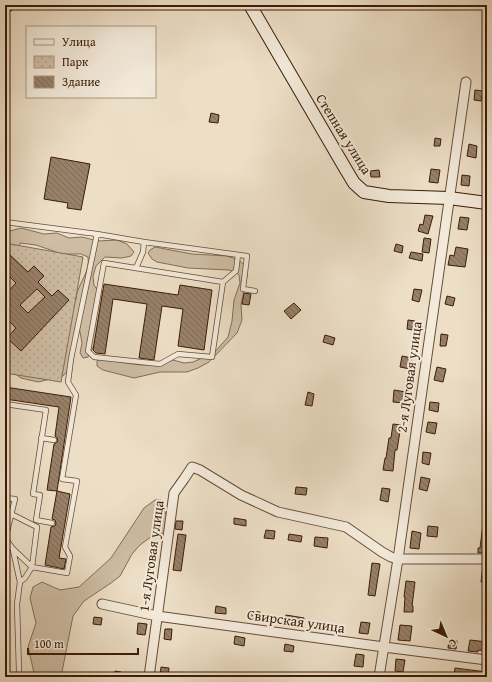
<svg xmlns="http://www.w3.org/2000/svg" width="492" height="682" viewBox="0 0 492 682" font-family="'Gentium Book Plus',serif">
	<defs>
		<pattern id="park-dots" width="8" height="8" patternUnits="userSpaceOnUse"><rect width="8" height="8" fill="#cfbea6"/><path d="M2 2h.1M6 6h.1" fill="none" stroke="#b3a38d" stroke-width="1.8" stroke-linecap="round"/></pattern>
		<pattern id="building-back-hatch" width="6" height="6" patternUnits="userSpaceOnUse"><rect width="6" height="6" fill="#98816a"/><path d="M-1 5l2 2M0 0l6 6M5-1l2 2" fill="none" stroke="#7d6955"/></pattern>
	</defs>
	<rect width="100%" height="100%" fill="#eddfc7"/>
	<filter id="stains"><feTurbulence type="fractalNoise" baseFrequency=".005" numOctaves="4"/><feColorMatrix values="0 0 0 0 .2 0 0 0 0 .09 0 0 0 0 .02 0 0 0 .5 -.17"/></filter>
	<radialGradient id="worn" r=".72"><stop offset=".6" stop-color="#630" stop-opacity="0"/><stop offset="1" stop-color="#630" stop-opacity=".3"/></radialGradient>
	<!-- grass -->
	<path fill="#cfbea6" stroke="#856d56" d="M21 228 44 234 57 233 69 238 82 237 98 241 117 240 127 244 134 252 131 256 122 258 105 257 96 266 93 276 94 285 96 288 103 292 95 344 88 357 83 358 80 353 82 343 79 327 70 368 63 376 38 382 21 378 14 373 76 300C76 297 77 293 78 290 82 279 90 270 88 257L81 254H62L36 245 20 243 19 247H5V237L10 231Z
		M155 247 192 254 227 256 239 260 245 266 247 270V276L241 305 242 320 237 333 209 362 198 368 187 372H160L134 378 103 370 97 366V361L100 359 141 365 160 364 173 360 184 363 193 362 214 353 228 337 232 321 234 300 240 283 239 275 236 272 229 270 188 268 157 262 152 259 148 253 150 250Z
		M155 500H162L164 504V510L168 518V529L164 533 152 536 140 545 132 554 120 576 111 583 84 601 73 616 61 677H35L28 647 36 623 30 598 33 587 42 582 60 590 79 587 111 558 144 508Z"/>
	<!-- park -->
	<path fill="url(#park-dots)" stroke="#856d56" d="M5 243 83 257 61 382 5 373Z"/>
	<!-- building -->
	<path fill="url(#building-back-hatch)" stroke="#3b1c05" fill-rule="evenodd" d="M475 90 483 91 481 101 474 100Z
		M211 113 219 115 218 123 209 122Z
		M435 138 441 139 440 146H434Z
		M469 144 477 146 476 158 467 156Z
		M51 157 90 164 81 210 67 208 68 203 44 199Z
		M431 169 440 170 438 183 429 182Z
		M379 170 380 177H371L370 171Z
		M462 175 470 176 469 186 461 185Z
		M425 215 433 216 428 234 418 231 420 224 423 225Z
		M460 217 469 218 467 230 458 229Z
		M424 238 431 239 429 253 422 252Z
		M396 244 403 246 402 253 394 251Z
		M456 247 468 249 465 267 448 265 450 255 454 256Z
		M411 252 423 254 422 261 409 258Z
		M9 254 28 272 34 266 44 276 38 282 52 296 58 290 69 300 21 351 7 338 16 328 5 317V295L16 283 5 272V258ZM37 289 45 297 28 313 20 305Z
		M104 284 178 295 180 285 212 290 204 350 178 346 183 309 162 306 154 360 139 358 147 304 113 299 105 354 96 353 93 350Z
		M414 289 422 290 419 302 412 300Z
		M244 293 251 294 249 305 242 304Z
		M447 296 455 298 453 306 445 304Z
		M294 303 301 310 291 319 284 311Z
		M408 320 415 321 413 330 407 329Z
		M441 334 448 335 446 346H440Z
		M325 335 335 338 333 345 323 342Z
		M402 356 412 358 410 369 400 367Z
		M437 367 446 369 443 382 434 380Z
		M5 387 71 397 57 491 47 490 54 444 56 443 58 441 57 438 55 436 59 407 5 399Z
		M394 390 406 392 404 403 393 402Z
		M308 392 314 394 312 406 305 405Z
		M430 402 439 403 438 412 429 410Z
		M428 422 437 423 435 434 426 432Z
		M393 424 401 425 397 450H395L393 471 383 470 385 458H386L389 438H391Z
		M423 452 431 453 429 465 422 463Z
		M421 477 430 479 427 491 419 489Z
		M296 487 307 488 306 495 295 494Z
		M382 488 390 489 388 502 380 500Z
		M57 491 70 494 59 558 66 559 64 569 45 565 51 527 55 526 56 523 55 520 52 519Z
		M234 518 246 520V526L234 524Z
		M176 521H183L182 530 175 529Z
		M483 524H487V553H478V548H480Z
		M428 526 438 527 437 537 427 536Z
		M266 530 275 531 274 539 264 538Z
		M412 531 421 533 419 549 410 548Z
		M178 534 186 535 181 571 173 570Z
		M289 534 302 536 301 542 288 540Z
		M315 537 328 538 327 548 314 546Z
		M372 563 380 564 375 596 368 595Z
		M483 565H487V583L481 582Z
		M406 581 415 582 412 606H413V612H404L405 597H404Z
		M216 606 226 608V614L215 613Z
		M248 611 260 612 259 619 248 617Z
		M286 615 304 618 303 626 285 624Z
		M94 617 102 618 101 625 93 624Z
		M361 622 370 623 368 634 359 633Z
		M138 623 147 624 145 635 137 634Z
		M400 625 412 626 410 641 398 640Z
		M165 629H172L171 640 164 639Z
		M235 636 245 638 244 646 234 644Z
		M449 640 457 641 456 649 448 648Z
		M470 640 487 642V651L478 650V652L468 651Z
		M285 644 294 646 293 652 284 651Z
		M356 654 364 655 363 667 354 666Z
		M396 659 405 660 403 672 395 671Z
		M161 667 169 668 168 677H160Z
		M455 668 487 672V677H464L454 676Z
		M115 671 121 672 120 677H114Z"/>
	<g fill="none" stroke-linecap="round" stroke-linejoin="round">
		<!-- lane casing -->
		<g stroke="#684d36" stroke-width="6">
			<path id="lane" d="M5 222 97 234 71 359 68 382 76 395 62 479 77 481 65 547 70 556 67 573 32 567 13 549 5 538
				M97 234 144 242 247 256 243 289 255 291
				M136 268 143 252 144 242
				M223 282 104 263 88 351 94 357 160 364 178 354 212 357 223 282 236 271 238 255
				M5 404 46 410 33 494 40 495 36 520 52 523
				M41 438 54 440
				M5 498 15 499 5 540
				M5 514H11L37 527 32 567 25 578 20 582 17 604 19 671 18 677
				M13 550 20 582"/>
		</g>
		<!-- street casing -->
		<g stroke="#684d36" stroke-width="11">
			<path id="street" d="M102 604 157 616 384 647 487 660
				M149 677 174 493 184 479 192 467 200 470 241 495 278 512 346 527 382 552 391 557 398 559H487
				M379 677 398 559 466 82"/>
		</g>
		<!-- secondary casing -->
		<g stroke="#3b1c05" stroke-width="14">
			<path id="secondary" d="M250 5 345 168 354 183 364 192 389 196 449 198 487 203
				M5 6 8 5"/>
		</g>
		<!-- lane -->
		<use href="#lane" stroke="#f3eadb" stroke-width="4.5"/>
		<!-- street -->
		<use href="#street" stroke="#f3eadb" stroke-width="9"/>
		<!-- secondary -->
		<use href="#secondary" stroke="#f3eadb" stroke-width="12"/>
	</g>
	<g text-anchor="middle" dominant-baseline="central" stroke-width="4" stroke-linejoin="round" paint-order="stroke">
		<!-- street labels -->
		<g font-size="14" fill="#3b1c05" stroke="#f3eadb">
			<text transform="translate(344 134) rotate(58)">Степная улица</text>
			<text transform="translate(409 377) rotate(-82)">2-я Луговая улица</text>
			<text transform="translate(151 556) rotate(-82)">1-я Луговая улица</text>
			<text transform="translate(296 621) rotate(8)">Свирская улица</text>
		</g>
	</g>
	<!-- margin -->
	<rect width="492" height="682" fill="none" stroke="#eddfc7" stroke-width="20"/>
	<rect x="6" y="6" width="480" height="670" fill="none" stroke="#3b1c05" stroke-width="2"/>
	<rect x="10" y="10" width="472" height="662" fill="none" stroke="#3b1c05"/>
	<!-- legend -->
	<rect x="26" y="26" width="130" height="72" fill="#f3eadb" stroke="#a99885"/>
	<rect x="34" y="39" width="20" height="6" fill="#f3eadb" stroke="#a99885"/>
	<text x="62" y="46" font-size="12" fill="#3b1c05">Улица</text>
	<rect x="34" y="56" width="20" height="12" fill="url(#park-dots)" stroke="#a99885"/>
	<text x="62" y="66" font-size="12" fill="#3b1c05">Парк</text>
	<rect x="34" y="76" width="20" height="12" fill="url(#building-back-hatch)" stroke="#a99885"/>
	<text x="62" y="86" font-size="12" fill="#3b1c05">Здание</text>
	<!-- north arrow -->
	<g transform="translate(446 636) rotate(136)" stroke="#f3eadb" stroke-width="3" paint-order="stroke">
	<path d="M0-3L7 15L0 10L-7 15Z" fill="#3b1c05"/>
	<text y="-6" font-size="11" font-weight="bold" text-anchor="middle" fill="#3b1c05">С</text>
	</g>
	<!-- scale -->
	<path d="M28 648v6h110v-6" fill="none" stroke="#3b1c05" stroke-width="2"/>
	<text x="34" y="648" font-size="12" fill="#3b1c05" stroke="#f3eadb" stroke-width="3" paint-order="stroke">100 m</text>
	<rect width="100%" height="100%" filter="url(#stains)"/>
	<rect width="100%" height="100%" fill="url(#worn)"/>
</svg>
